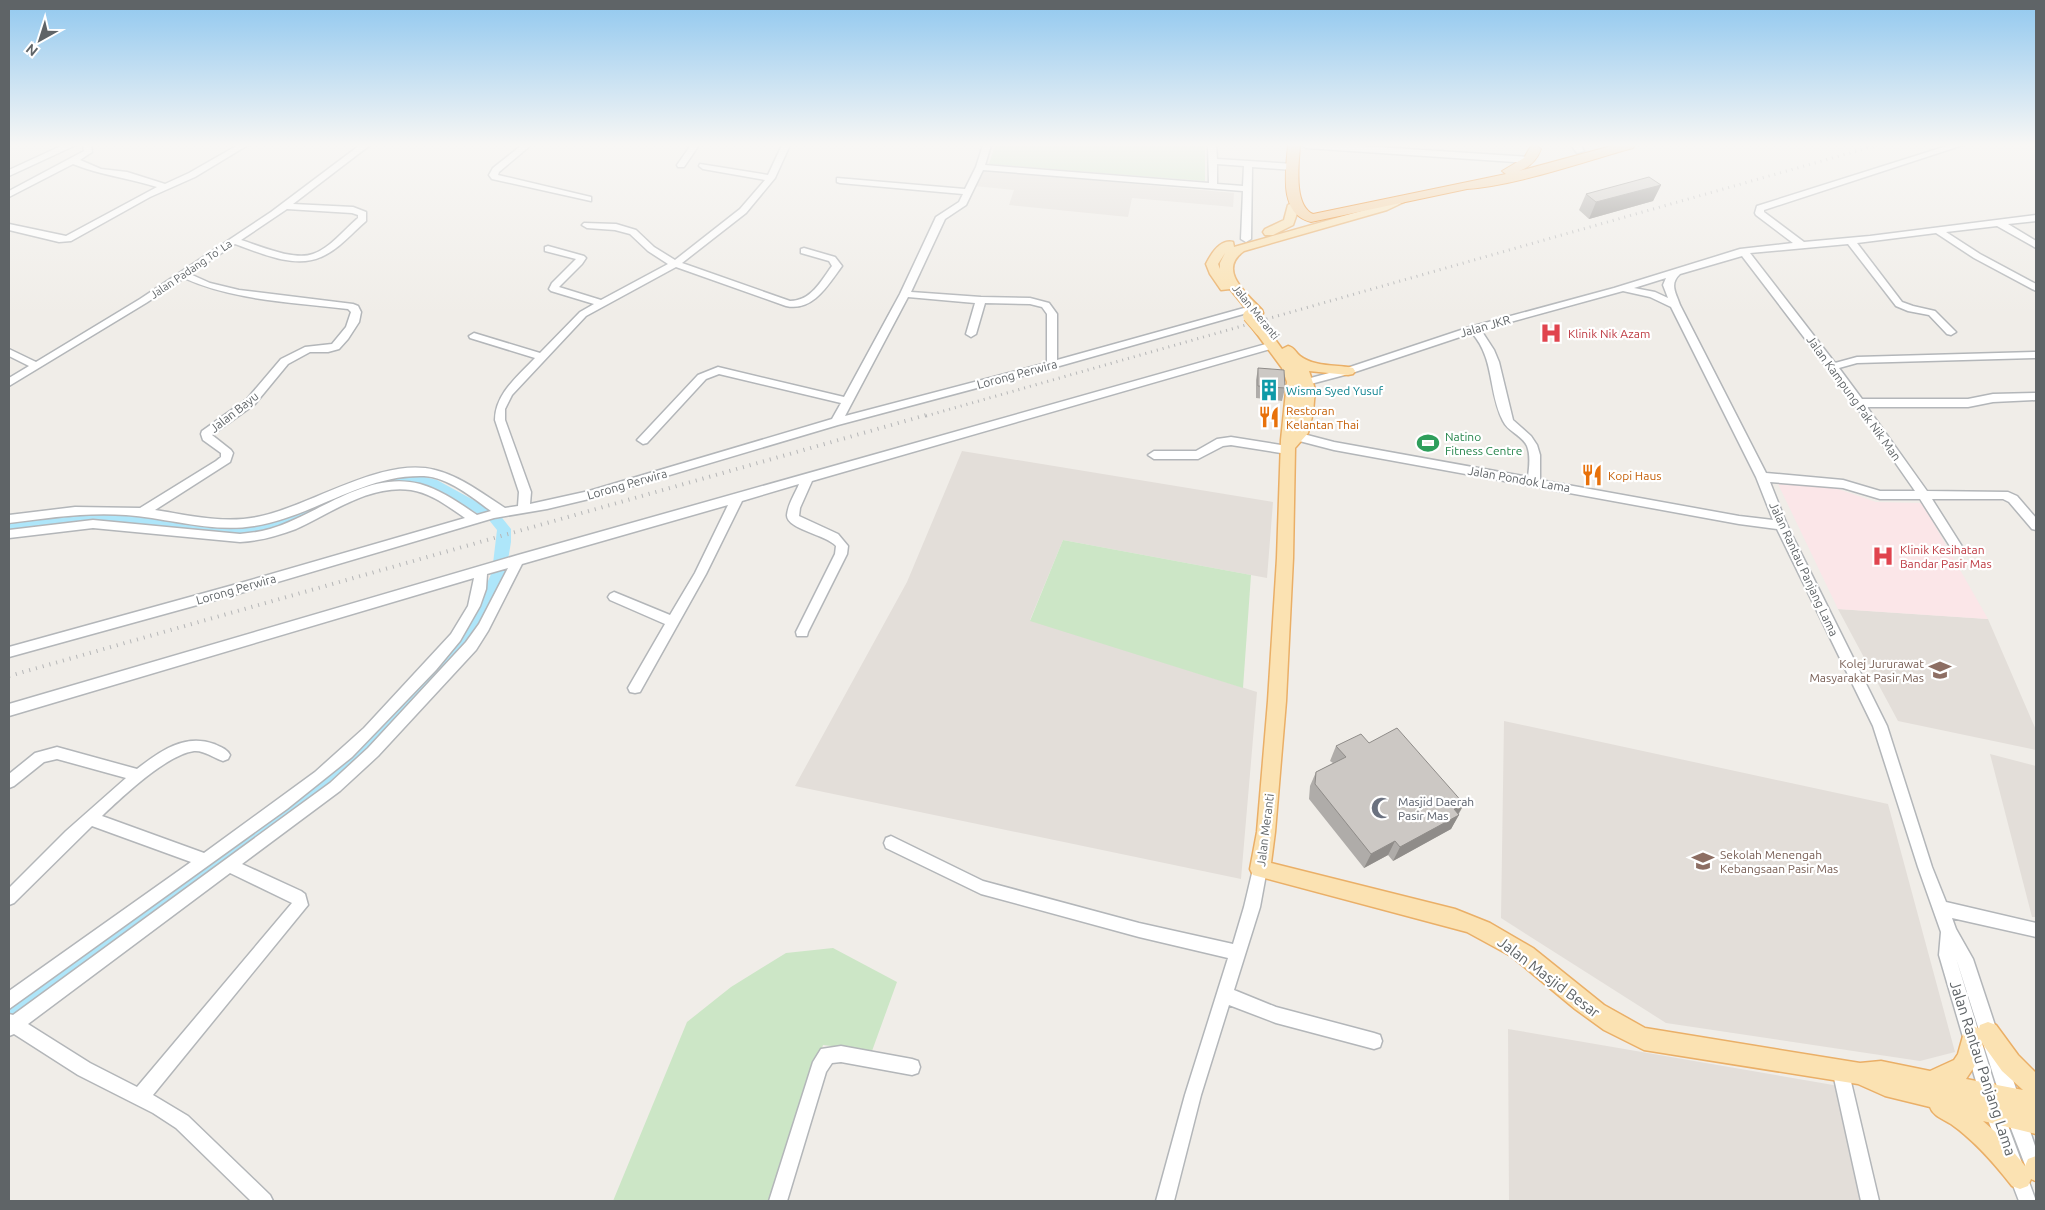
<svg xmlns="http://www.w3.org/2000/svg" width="2045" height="1210" viewBox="0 0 2045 1210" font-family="Ubuntu,sans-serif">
	<rect width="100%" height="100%" fill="#f0ede8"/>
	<!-- education -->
	<path fill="#e3ded9" d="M980 170 1234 193 1233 207 1132 198 1128 217 1009 205 1014 190 974 186Z
		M962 451 1273 502 1267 578 1063 540 1030 620 1257 692 1241 879 795 786 907 582Z
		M1838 609 1988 619 2036 730V750L1898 721Z
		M1504 721 1888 804 1955 1052 1920 1061 1666 1023 1501 918Z
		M1990 754 2036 766V917H2032Z
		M1508 1029 1839 1086 1861 1201H1509Z"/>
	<!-- medical -->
	<path fill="#fbe6e8" d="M1778 484 1832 487 1876 502 1922 503 1988 619 1838 609Z"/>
	<!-- green -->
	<path fill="#cce6c6" d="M995 145H1205V181L989 164Z
		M1063 540 1251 575 1243 688 1030 621Z
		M833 948 897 982 872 1051 823 1045 772 1201H613L687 1022 731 987 786 953Z"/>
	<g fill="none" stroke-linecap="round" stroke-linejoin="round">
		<!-- canal -->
		<path fill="#aee6fa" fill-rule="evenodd" d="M413 474 437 480 499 514 511 529V542L506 572 485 620 469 644 418 702 360 761 312 800 15 1019 9 1022V1002L300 790 350 751 408 694 459 636 472 617 492 572 497 530 489 520 429 486 413 482 383 486 361 492 279 530 249 537 220 536 108 521 9 532V522L108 511 220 526 249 527 271 523 353 486 383 478Z"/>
		<!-- minor casing -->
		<g stroke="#b3b6b9" stroke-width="3">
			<path id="minor" d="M63 145H76L9 176V170Z
				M83 145H91L92 152 80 160 101 169 127 172 165 184 189 173 238 145H248L195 177 150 197 71 241 59 242 9 230V224L66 236 157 187C129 178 100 175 73 164L9 197V191L84 151Z
				M360 145H370L293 204 353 207 366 212V221C352 233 338 250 321 257 295 269 260 253 235 244L190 274 210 283 239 290 353 304 358 306 361 312 359 322 348 339 339 349 328 352H310L288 364 255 404 212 435 231 450 233 453 230 462 155 510C188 515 223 524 257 517 310 507 382 456 435 470 460 476 483 494 505 508L518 506 519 492 495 420C495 394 518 376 535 358L470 338 469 336 474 333 540 353 580 312 594 304 551 291 549 289 552 283 576 259 545 251V247L548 246 584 256 586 258 582 264 559 287 601 300 668 264 648 251 630 234 615 230 587 228 582 225 584 223 616 224 636 230 654 247 675 260 740 209 765 180 703 169 699 166 700 164 768 175 782 145H790L775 178 746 213 682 263 790 301C811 301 821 281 832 266L829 261 801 253V249L804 248 835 257 842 266C828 285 813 312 786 306L676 267 586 316 512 395 505 409V420L531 492 530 504 589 491 832 419 841 403 719 374 706 379 647 443 643 444 637 440 698 375 718 367 844 397 900 294 936 217 959 202 963 194 840 183 837 182V178L965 189 976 167 983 145H991L985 165 1209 183 1208 145H1216L1217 159 1293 164 1297 167 1293 170 1252 167 1251 239 1246 242 1241 239 1243 191 983 170 966 205 945 219 911 292 981 297 1030 298 1049 303 1057 314V360L1244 308 1247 309V313L1056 367 838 425 589 499 547 509 494 518 237 594 9 657V647L237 584 465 518C449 507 431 493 411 490 370 484 331 513 296 529 277 536 260 541 240 542L93 528 9 538V530L93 520 240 534C250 533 260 532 270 529 318 515 367 470 420 484 441 490 459 503 477 515L491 511C473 498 448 477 424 476 363 474 313 517 254 526 212 533 168 518 126 515 86 512 48 518 9 523V515L75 507 140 508 216 461 221 457V453L203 440 201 434 202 431 247 399 281 359 305 347 332 344 346 327 351 312 348 309C293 302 235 301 184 278L146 303 9 386V378L29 366 9 356V349L36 362 140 299 271 212ZM1217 164 1244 166 1243 186 1217 184ZM287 209 352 213 358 215V218C344 230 330 248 313 254 294 261 260 246 241 240ZM908 297 975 303 966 334 971 337 976 334 985 303 1030 304 1042 307 1047 314V363L845 416Z
				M522 145H531L499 172 498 175 591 197V201L492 179 489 175 493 168Z
				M691 145H699L684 167H678L677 165Z
				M1302 145H1346L1529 157 1533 160 1529 163 1306 148Z
				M1571 145H1580L1584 151 1577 153Z
				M1950 145H1963L1764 210V212L1804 242 1870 236 2036 215V221L2008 224 2036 241V248L1997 226 1946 232 1980 254 2036 284V291L1974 258 1936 233 1857 243 1902 302 1913 306 1935 311 1956 332 1951 335 1947 334 1929 315 1908 311 1896 306 1848 244 1750 253 1835 363 1857 357 2036 352V358L1857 363 1839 368 1862 399H1968L1993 394 2036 393V400L1993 402 1968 407H1867L1927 491 2008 492 2017 496 2036 518V530L2032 529 2009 502 2003 499H1932L1963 548 1957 552 1953 551 1920 499H1880L1843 488 1770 482 1787 525 1887 726 1932 867 1946 902 2036 923V937L1952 918 1956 929 1973 959 2036 1149V1181L2030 1178 2007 1118 1956 958 2003 1112 2036 1201H2019L1985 1112 1939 955 1941 932 1918 867 1873 726 1777 529 1739 524 1334 450 1284 437 1283 434 1288 430 1334 442 1528 477C1529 468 1531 456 1527 446 1522 435 1508 432 1503 421 1488 392 1495 359 1472 333L1352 373 1307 385H1295L1290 382 1295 379H1307L1344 369 1470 327 1614 288 1740 249 1793 243 1756 215 1755 213 1757 206ZM1742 256 1851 399 1915 491H1880L1843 480 1766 473 1680 305C1676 293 1669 284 1680 274ZM1666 278 1663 285 1668 298 1655 292 1634 288ZM1623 291 1650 297 1671 307 1756 477 1773 520 1739 516 1540 480V455L1537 445 1531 436 1513 420 1499 362 1494 350 1481 330Z
				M1273 342 1277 343V347L812 481 800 508 799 516 838 534 848 546 847 554 808 632 807 636H797L796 632 835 554 836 546C827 535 786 529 787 515 788 504 795 494 799 484L742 501 706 574 640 692 635 693 630 692 628 688 665 624 610 600 608 597 610 594 614 592 670 615 695 573 728 505 522 564 488 631 476 650 378 756 340 791 242 864 301 891 305 894 308 905 153 1095 188 1116 270 1195 273 1201H251L176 1128 153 1113 78 1075 14 1034 9 1036V1014L13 1015 330 783 368 748 466 642 479 624 508 568 487 574 486 589 480 606 460 641 436 670 352 757 287 809 9 1009V991L191 862 92 826 14 903 9 905V888L66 831 126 778 57 759 44 762 14 786 9 788V774L35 753 57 747 137 769C160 751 185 733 214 744 221 747 227 749 230 755L228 759 223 761C214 758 204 750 194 751 166 755 122 797 102 816L204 853 315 772 364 728 451 634 468 606 474 578 9 716V704L518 555ZM230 873 292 903 137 1087 90 1063 28 1024Z
				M1231 437 1287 446 1293 450 1287 454 1231 445 1223 446 1198 459H1154L1148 455 1154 451H1196L1217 439Z
				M891 836 983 881 1139 923 1233 944 1244 907 1253 869 1255 864 1260 862 1265 864 1267 869 1260 907 1234 990 1276 1007 1374 1033 1380 1035 1382 1041 1380 1047 1374 1049 1276 1023 1229 1005 1201 1095 1174 1201H1156L1185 1095 1228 958 1139 937 981 894 886 848 884 843 886 838Z
				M841 1046 912 1059 918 1061 920 1067 918 1073 912 1075 841 1062 832 1063 826 1072 787 1201H769L813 1062 821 1049Z
				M1840 1061 1846 1063 1848 1069 1879 1201H1861L1832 1069 1834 1063Z"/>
		</g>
		<!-- major casing -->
		<g stroke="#eaaf67" stroke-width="3">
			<path id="major" d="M1400 197 1406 200 1404 202 1387 210 1244 251C1217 270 1246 293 1262 310L1263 313 1262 316H1252L1230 289 1221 290 1210 274 1206 264C1211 254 1220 239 1233 242L1234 247 1379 206ZM1225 253 1220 263V269L1218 264Z
				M1294 202 1300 205 1293 225 1273 235H1265L1263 232 1265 229 1284 220 1288 205Z
				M1261 326 1266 327 1282 349 1288 346C1295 348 1295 352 1300 356 1313 366 1332 365 1348 367L1353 368 1355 371 1353 374 1348 375 1309 371 1315 389 1313 413 1308 433 1295 448 1293 558 1286 701 1275 832 1271 863 1455 909 1490 923 1533 948 1604 1005 1645 1028 1860 1063 1881 1061 1930 1071 1954 1060 1958 1054 1965 1029 1973 1026 1979 1029 1980 1025 1988 1022 1996 1025 2018 1055 2036 1073V1134L1983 1121 2002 1138 2025 1166 2028 1159 2036 1156V1181L2031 1179 2028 1186 2020 1189 2012 1186C1994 1163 1975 1141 1951 1124 1943 1119 1933 1116 1930 1107L1885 1096 1858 1084 1644 1050 1604 1030 1575 1009 1511 956 1467 932 1253 875 1250 869 1257 832 1268 701 1277 558 1281 440 1287 382 1282 368 1254 330ZM1982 1043 2002 1071 2023 1090 1966 1079 1974 1067Z"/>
		</g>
		<!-- highway casing -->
		<g stroke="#ea7f0e" stroke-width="2">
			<path id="highway" d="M1288 145H1300C1299 163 1293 205 1313 214L1506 174 1502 171 1524 158 1531 146 1535 145 1541 149C1537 160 1530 167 1519 171L1615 145H1635L1633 148C1582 162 1519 185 1467 189L1311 222C1278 214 1286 171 1288 145Z"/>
		</g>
		<!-- minor -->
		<use href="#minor" fill="#fff" fill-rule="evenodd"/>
		<!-- major -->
		<use href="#major" fill="#fbe2b2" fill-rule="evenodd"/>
		<!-- highway -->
		<use href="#highway" fill="#f7ce98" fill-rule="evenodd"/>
		<!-- rail-far1 -->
		<path stroke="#b5b6b7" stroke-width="3" stroke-dasharray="1 5" stroke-linecap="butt" d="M926 416 1878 145"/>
		<!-- rail -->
		<path stroke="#b5b6b7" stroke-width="4" stroke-dasharray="1 6" stroke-linecap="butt" d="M9 676 930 414"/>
		<!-- major-bridge casing -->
		<g stroke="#eaaf67" stroke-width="14" stroke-linecap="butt">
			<path id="major-bridge" d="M1249 316 1261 330"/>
		</g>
		<!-- major-bridge -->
		<use href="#major-bridge" stroke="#fbe2b2" stroke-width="12"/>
	</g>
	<!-- wall -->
	<path fill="#afaca9" d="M1661 185 1653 201 1589 219 1579 210 1586 194Z
		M1258 368 1285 388 1282 401 1256 398V380Z
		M1369 743 1464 804 1451 829 1393 861 1388 855 1364 868 1309 799 1310 786 1316 772 1333 763 1330 761 1336 746Z"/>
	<!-- shaded-wall -->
	<path fill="#8f8c89" d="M1661 185 1653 201 1589 219 1596 202Z
		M1464 804 1457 816 1459 815 1451 829 1393 861 1400 847 1454 809Z
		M1395 841 1388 855 1364 868 1371 854Z"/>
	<!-- building -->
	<path fill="#ccc8c4" stroke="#8f8c89" d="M1649 177 1661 185 1596 202 1586 194Z
		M1258 368 1284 370 1285 388 1258 386Z
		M1397 728 1464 804 1454 809 1459 815 1400 847 1395 841 1371 854 1315 784 1316 772 1346 757 1336 746 1361 734 1369 743Z"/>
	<!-- sky -->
	<linearGradient id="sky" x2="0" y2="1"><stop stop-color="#91c8ef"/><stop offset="0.46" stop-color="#f8f7f5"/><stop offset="1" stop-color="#f8f7f5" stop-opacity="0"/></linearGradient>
	<rect width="2045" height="315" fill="url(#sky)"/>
	<!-- icons -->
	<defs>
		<g id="hospital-bare" transform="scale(1.725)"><path d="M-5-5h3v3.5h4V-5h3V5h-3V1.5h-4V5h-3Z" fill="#e0444e" stroke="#fff" stroke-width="2.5" paint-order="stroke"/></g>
		<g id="building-bare" transform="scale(1.725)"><path d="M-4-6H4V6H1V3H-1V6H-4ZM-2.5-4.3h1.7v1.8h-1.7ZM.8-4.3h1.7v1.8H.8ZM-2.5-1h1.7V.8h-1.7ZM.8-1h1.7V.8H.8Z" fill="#0f9aa8" stroke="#fff" stroke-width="2.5" paint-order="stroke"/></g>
		<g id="restaurant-bare" transform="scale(1.725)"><path d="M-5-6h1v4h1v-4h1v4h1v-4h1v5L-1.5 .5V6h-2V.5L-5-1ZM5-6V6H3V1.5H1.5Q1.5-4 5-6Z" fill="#e8710a" stroke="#fff" stroke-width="2.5" paint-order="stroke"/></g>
		<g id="stadium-bare" transform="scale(1.725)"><path d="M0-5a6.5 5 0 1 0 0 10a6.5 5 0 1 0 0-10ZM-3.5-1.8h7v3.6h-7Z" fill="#2e9e5b" stroke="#fff" stroke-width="2.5" paint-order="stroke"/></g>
		<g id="university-bare" transform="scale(1.725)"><path d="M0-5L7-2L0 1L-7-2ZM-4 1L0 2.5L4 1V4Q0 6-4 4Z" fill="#8d6e63" stroke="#fff" stroke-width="2.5" paint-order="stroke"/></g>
		<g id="mosque-bare" transform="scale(1.725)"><path d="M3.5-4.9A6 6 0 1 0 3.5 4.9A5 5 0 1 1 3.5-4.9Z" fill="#6b7280" stroke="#fff" stroke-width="2.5" paint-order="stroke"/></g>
		<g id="school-bare" transform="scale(1.725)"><path d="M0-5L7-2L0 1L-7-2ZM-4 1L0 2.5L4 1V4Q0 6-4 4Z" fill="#8d6e63" stroke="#fff" stroke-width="2.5" paint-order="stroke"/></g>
	</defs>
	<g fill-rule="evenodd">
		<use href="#hospital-bare" x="1551" y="333"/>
		<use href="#building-bare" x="1269" y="390"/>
		<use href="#restaurant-bare" x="1269" y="417"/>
		<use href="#stadium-bare" x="1428" y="443"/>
		<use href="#restaurant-bare" x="1592" y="475"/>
		<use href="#hospital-bare" x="1883" y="556"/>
		<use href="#university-bare" x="1940" y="670"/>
		<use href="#mosque-bare" x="1382" y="808"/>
		<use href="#school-bare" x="1703" y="861"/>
	</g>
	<g text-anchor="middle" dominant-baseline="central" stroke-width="4.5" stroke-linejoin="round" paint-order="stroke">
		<!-- far-street labels -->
		<g font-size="11" fill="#5f6467" stroke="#fff">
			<text transform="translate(191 269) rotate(-34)">Jalan Padang To' La</text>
			<text transform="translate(1256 312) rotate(51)">Jalan Meranti</text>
		</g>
		<!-- street labels -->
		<g font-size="12" fill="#5f6467" stroke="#fff">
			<text transform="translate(1485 326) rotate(-16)">Jalan JKR</text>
			<text transform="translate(1017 374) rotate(-15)">Lorong Perwira</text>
			<text transform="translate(1854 398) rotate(54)">Jalan Kampung Pak Nik Man</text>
			<text transform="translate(234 412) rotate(-38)">Jalan Bayu</text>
			<text transform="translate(1519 479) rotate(10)">Jalan Pondok Lama</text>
			<text transform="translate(627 484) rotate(-16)">Lorong Perwira</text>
			<text transform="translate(1804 569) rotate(65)">Jalan Rantau Panjang Lama</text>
			<text transform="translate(236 589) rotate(-16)">Lorong Perwira</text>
			<text transform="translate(1265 830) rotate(-83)">Jalan Meranti</text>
		</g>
		<!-- health labels -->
		<g font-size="12" fill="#be3a42" stroke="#fff" text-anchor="start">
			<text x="1568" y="333">Klinik Nik Azam</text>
			<text x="1900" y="549">Klinik Kesihatan<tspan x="1900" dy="14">Bandar Pasir Mas</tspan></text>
		</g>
		<!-- culture labels -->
		<g font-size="12" fill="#0d838f" stroke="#fff" text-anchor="start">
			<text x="1286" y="390">Wisma Syed Yusuf</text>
		</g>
		<!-- food labels -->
		<g font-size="12" fill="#c56008" stroke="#fff" text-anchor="start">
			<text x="1286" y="410">Restoran<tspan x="1286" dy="14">Kelantan Thai</tspan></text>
			<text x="1608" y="475">Kopi Haus</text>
		</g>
		<!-- leisure labels -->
		<g font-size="12" fill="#27864d" stroke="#fff" text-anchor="start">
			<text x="1445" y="436">Natino<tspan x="1445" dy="14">Fitness Centre</tspan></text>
		</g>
		<!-- education labels -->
		<g font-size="12" fill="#785e54" stroke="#fff" text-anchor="end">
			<text x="1924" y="663">Kolej Jururawat<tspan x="1924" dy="14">Masyarakat Pasir Mas</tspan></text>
			<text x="1720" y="854" text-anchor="start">Sekolah Menengah<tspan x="1720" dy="14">Kebangsaan Pasir Mas</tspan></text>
		</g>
		<!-- worship labels -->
		<g font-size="12" fill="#5b616d" stroke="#fff" text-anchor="start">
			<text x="1398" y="801">Masjid Daerah<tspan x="1398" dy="14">Pasir Mas</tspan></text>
		</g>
		<!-- near-street labels -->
		<g font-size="15" fill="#5f6467" stroke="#fff">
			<text transform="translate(1549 977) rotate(37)">Jalan Masjid Besar</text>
			<text transform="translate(1983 1068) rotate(72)">Jalan Rantau Panjang Lama</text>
		</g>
	</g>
	<!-- border -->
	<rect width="2045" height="1210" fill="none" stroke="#5f6467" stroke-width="20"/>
	<!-- north arrow -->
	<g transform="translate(40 40) rotate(219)" stroke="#ffffff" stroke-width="4" paint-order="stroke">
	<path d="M0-4L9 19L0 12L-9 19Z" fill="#5f6467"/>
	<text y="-8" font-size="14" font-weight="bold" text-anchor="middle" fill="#5f6467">N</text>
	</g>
</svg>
